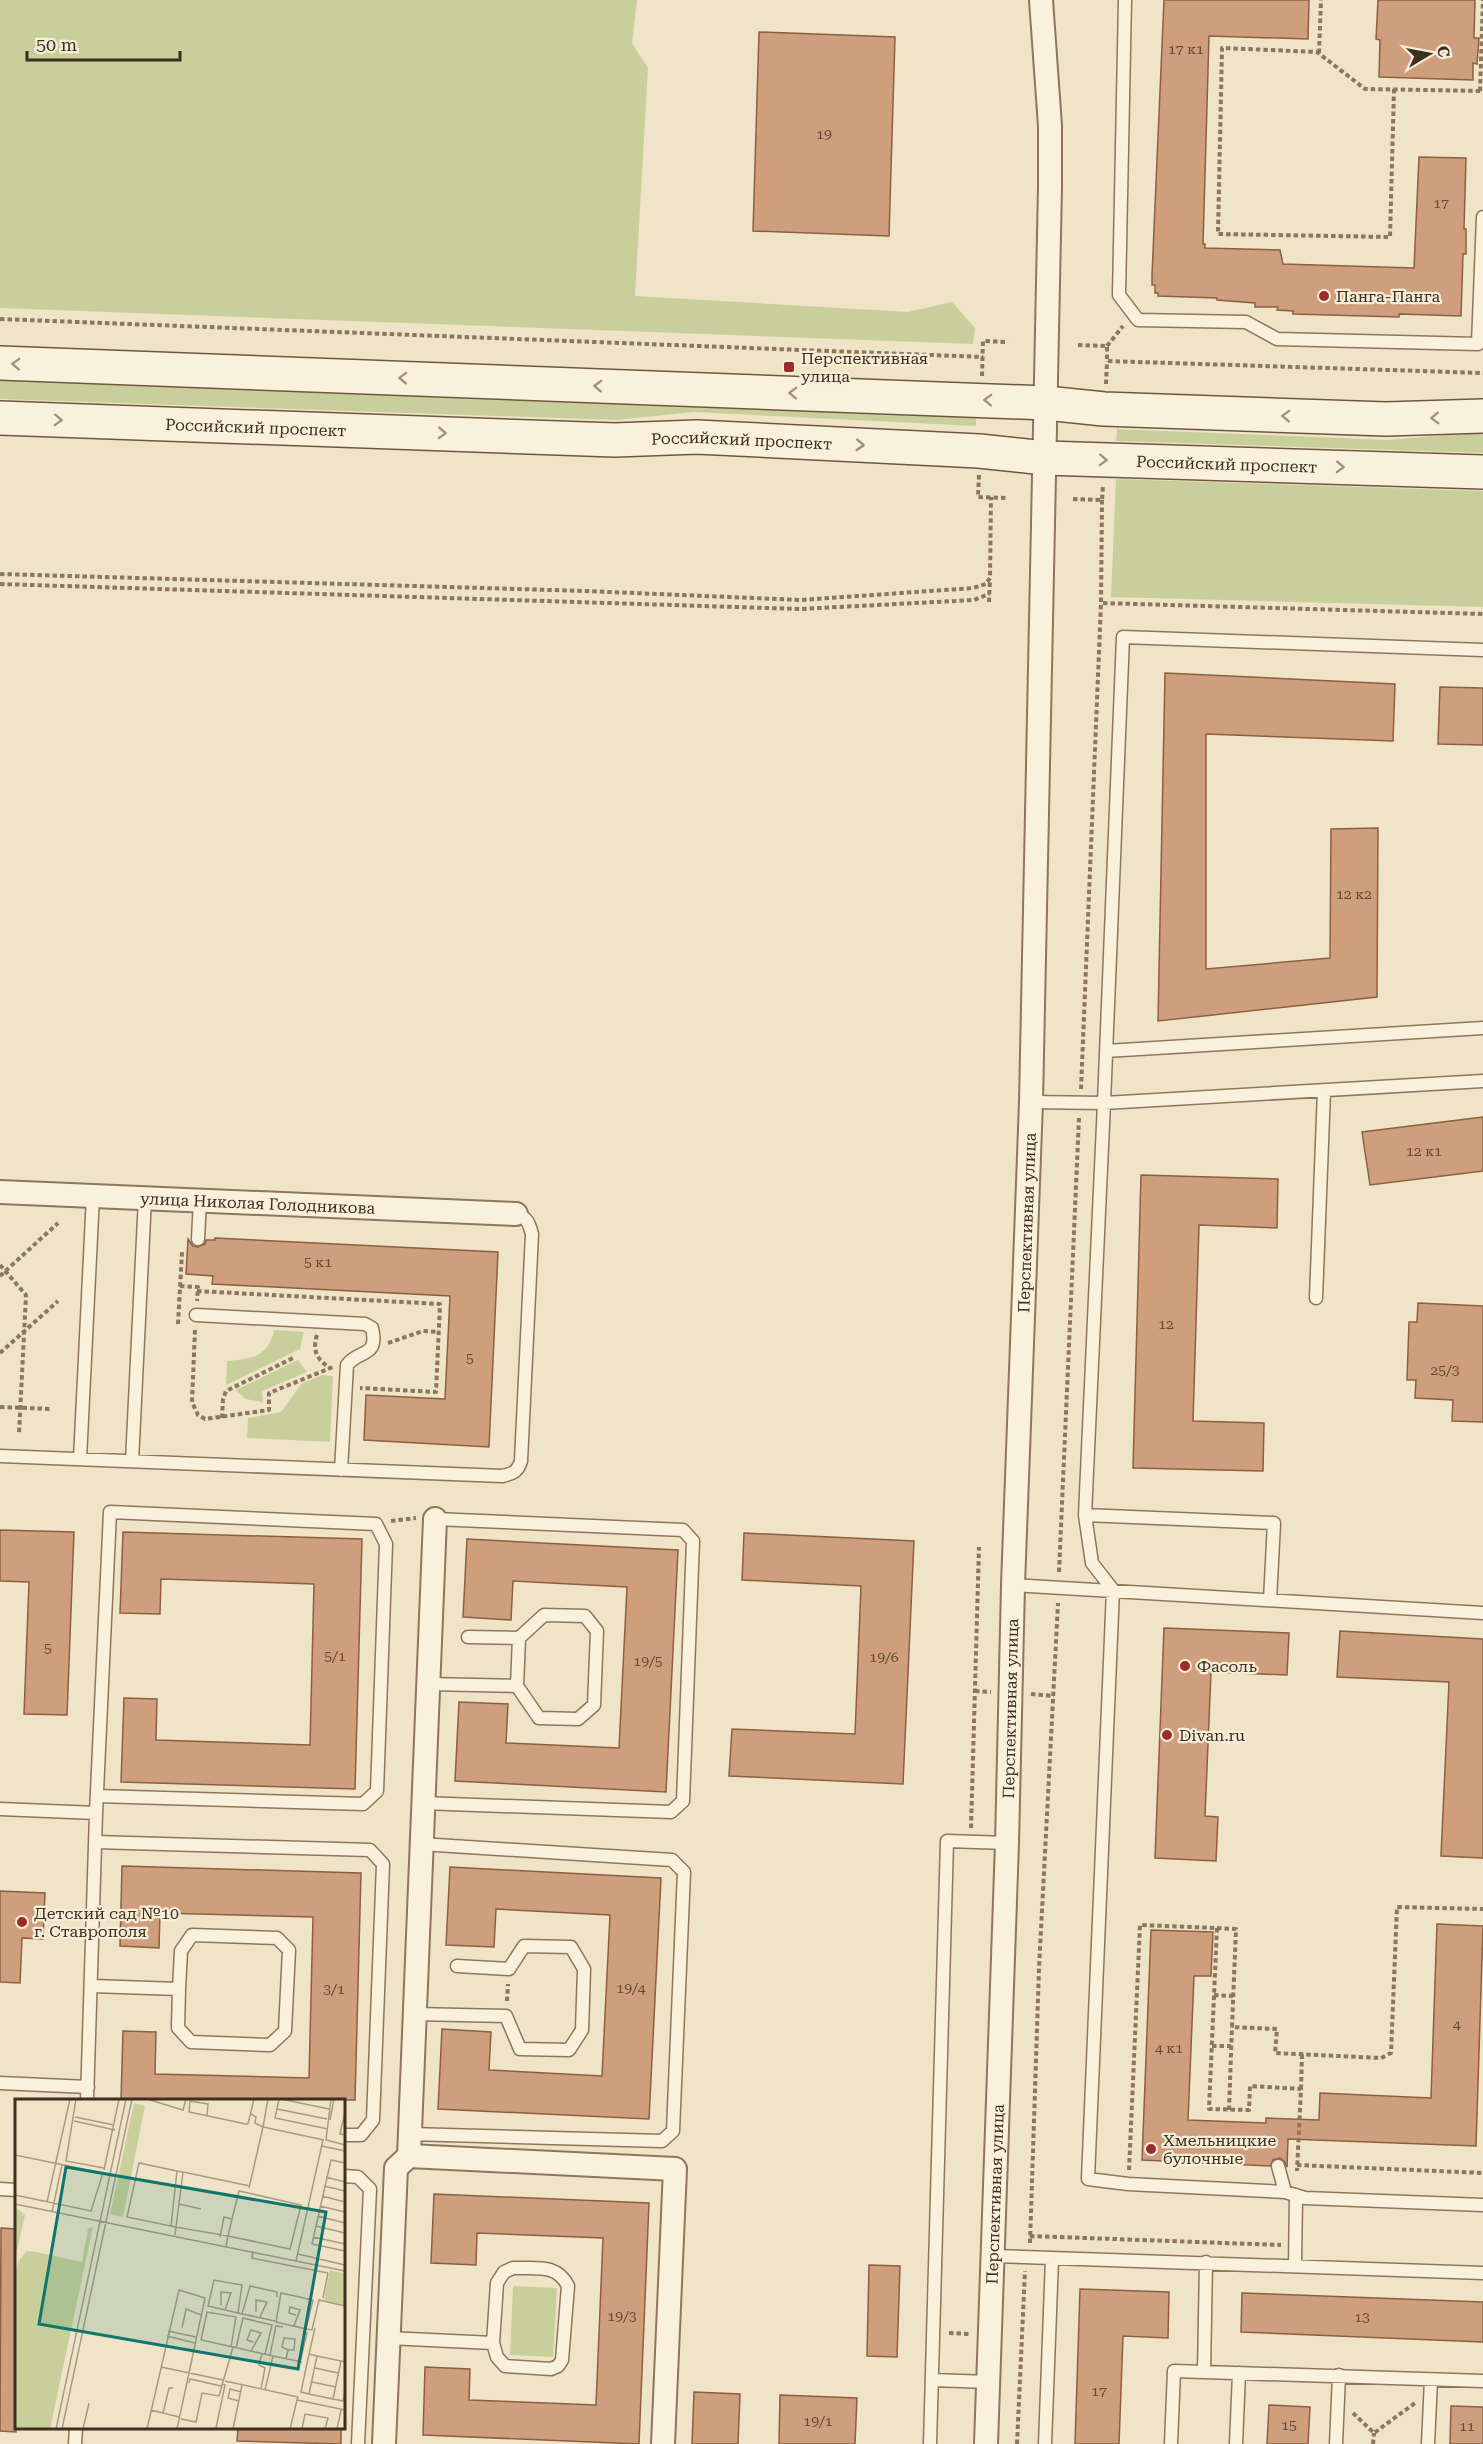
<svg xmlns="http://www.w3.org/2000/svg" width="1483" height="2444" viewBox="0 0 1483 2444" font-family="'Roboto Serif',serif">
	<rect width="100%" height="100%" fill="#f0e4c8"/>
	<!-- green -->
	<path fill="#c9cf9b" d="M0 0H637L632 43 648 68 635 296 908 312 952 302 975 328 973 344 0 308Z
		M0 377 976 414V426L694 412 616 420 0 399Z
		M1117 429 1387 440 1483 432V453L1116 441Z
		M1116 479 1483 491V607L1111 597Z
		M274 1330 304 1332 300 1349 226 1385 227 1361C250 1359 269 1357 274 1330Z
		M298 1360 307 1372 262 1391 263 1402 245 1399 236 1390Z
		M322 1375 333 1376 330 1442 247 1438 248 1418 281 1412 301 1384Z
		M513 2286 557 2288 553 2357 510 2355Z"/>
	<!-- building -->
	<path fill="#cf9f7d" stroke="#8d5f41" stroke-width="1.5" d="M1164 0H1309L1308 39 1209 36 1203 244H1205V248L1280 250 1283 264 1414 268 1419 157 1466 158 1464 229H1466V254H1463L1461 316 1399 314V317L1293 314V311L1277 310 1278 307H1255V303L1217 300V298L1158 296V293H1155V285H1152V275Z
		M1378 0H1475L1474 38H1479L1477 64 1473 63V80L1379 77 1380 40 1376 39Z
		M759 32 895 37 889 236 753 231Z
		M1165 673 1395 684 1393 741 1206 734V969L1330 958 1331 829 1378 828 1377 997 1158 1021Z
		M1440 687 1483 688V745L1438 744Z
		M1483 1117V1171L1370 1185 1362 1132Z
		M1141 1175 1278 1179 1277 1228 1199 1225 1193 1421 1264 1423 1263 1471 1133 1468Z
		M215 1238 498 1252 489 1447 364 1440 366 1395 445 1399 450 1296 212 1284 213 1276 186 1274 188 1239 193 1246 198 1247 205 1244 206 1240H215Z
		M1418 1303 1483 1306V1422L1452 1421 1453 1400 1415 1398 1416 1380H1407L1409 1322H1417Z
		M0 1530 74 1532 67 1715 24 1714 29 1582 0 1581Z
		M123 1532 362 1539 355 1789 121 1782 124 1698 157 1699 156 1740 310 1745 314 1584 161 1579 160 1614 120 1613Z
		M744 1533 914 1541 903 1784 729 1776 732 1729 855 1734 861 1586 742 1580Z
		M467 1539 678 1550 666 1792 455 1781 459 1702 508 1704 506 1743 619 1748 627 1587 513 1581 511 1620 463 1617Z
		M1164 1628 1289 1633 1287 1675 1211 1672 1205 1816 1218 1817 1216 1861 1155 1858Z
		M1340 1631 1483 1639V1858L1441 1856 1449 1682 1337 1677Z
		M122 1866 361 1873 355 2100H121L123 2031 156 2032 155 2074 309 2078 313 1917 160 1913 159 1948 120 1946Z
		M450 1867 661 1878 649 2119 438 2109 442 2029 491 2032 489 2070 602 2076 610 1915 496 1909 494 1947 446 1945Z
		M0 1891 45 1893 43 1939 22 1938 20 1983 0 1982Z
		M1437 1924 1483 1926 1476 2146 1288 2139 1287 2167 1284 2161 1280 2158 1273 2160 1270 2166 1142 2160 1151 1930 1213 1932 1211 1976H1194L1188 2120 1266 2123V2118L1319 2120 1320 2093 1431 2098Z
		M434 2194 649 2203 639 2444 423 2435 425 2367 470 2369 469 2400 596 2405 603 2238 477 2233 476 2265 431 2263Z
		M1 2228 16 2229V2432L0 2431Z
		M869 2265 900 2266 897 2357 867 2356Z
		M1080 2289 1169 2292 1168 2338 1123 2336 1119 2444H1075Z
		M1242 2293 1483 2302V2342L1241 2332Z
		M694 2392 740 2394 738 2444H692Z
		M780 2395 857 2398 855 2444H779Z
		M1269 2405 1310 2407 1308 2444H1267Z
		M1451 2406 1483 2407V2444H1450Z
		M238 2427H341V2444L237 2441Z"/>
	<g fill="none" stroke-linecap="round" stroke-linejoin="round">
		<!-- lane casing -->
		<g stroke="#8d765c" stroke-width="15">
			<path id="lane" d="M1125 0 1119 295 1138 320 1246 322 1277 339 1478 344 1483 217
				M1483 650 1123 637 1104 1103 1483 1081
				M1106 1051 1483 1028
				M1031 1102 1104 1103 1085 1515 1092 1563 1113 1590 1088 2179 1128 2184 1285 2192 1305 2198 1483 2205
				M198 1239 200 1200
				M1316 1298 1324 1091
				M196 1315 365 1324 372 1328C379 1358 359 1349 347 1365L341 1470
				M0 1456 502 1476C513 1474 518 1471 521 1461L532 1234C529 1223 527 1217 516 1214
				M80 1459 93 1196
				M132 1461 145 1198
				M1085 1515 1274 1523 1270 1600
				M1013 1585 1483 1613
				M428 1684 517 1686 539 1718 578 1719 594 1705 597 1631 585 1616 544 1615 519 1638 468 1637
				M517 1686 519 1638
				M422 1803 671 1812 683 1801 693 1541 683 1530 435 1519
				M0 1809 96 1813 87 2100
				M96 1813 110 1512 376 1524 386 1544 377 1791 363 1804 97 1796
				M95 1842 370 1850 383 1864 373 2120 361 2135H344
				M92 1986 179 1989 178 2028 191 2042 270 2045 285 2031 289 1950 277 1938 192 1935 181 1951 179 1989
				M414 2014 506 2016 520 2049 569 2050 582 2030 584 1969 571 1947 524 1946 509 1969 457 1966
				M0 2083 88 2087
				M409 2134 662 2141 673 2131 684 1872 672 1860 421 1844
				M1278 2166 1285 2192
				M344 2176 358 2177 370 2189 358 2444
				M0 2189 16 2190
				M993 2256 1483 2273
				M1295 2265 1296 2195
				M513 2268C535 2269 557 2263 568 2286L562 2360 558 2366 551 2369 505 2366 497 2357 493 2343 497 2283 504 2272Z
				M388 2338 493 2343
				M1204 2372 1206 2262
				M932 2380 989 2382
				M75 2444 76 2428
				M930 2444 947 1841 1007 1843
				M1045 2444 1052 2259
				M1171 2444 1174 2371 1483 2381
				M1236 2444 1239 2373
				M1336 2444 1339 2375
				M1428 2444 1431 2380"/>
		</g>
		<!-- street casing -->
		<g stroke="#8d765c" stroke-width="26">
			<g id="street">
				<path id="s1" d="M0 1192 516 1214"/>
				<path d="M409 2156 435 1519"/>
				<path d="M384 2444 396 2168 409 2156 675 2169 663 2444"/>
				<path id="s2" d="M986 2444 1007 1843 1013 1585 1031 1102 1050 187V126L1041 0"/>
			</g>
		</g>
		<!-- secondary casing -->
		<g stroke="#6f573f" stroke-width="36">
			<g id="secondary">
				<path d="M0 363 1046 403 1104 409 1386 419 1483 416"/>
				<path id="s3" d="M0 418 615 440 697 437 979 451 1045 458 1483 472"/>
			</g>
		</g>
		<!-- path -->
		<path stroke="#8d765c" stroke-width="4" stroke-dasharray="4.5 3" stroke-linecap="butt" d="M1319 53 1321 0
			M1394 89 1390 237 1218 234 1222 48 1317 52 1365 89 1483 91
			M1480 91 1483 0
			M0 319 983 357
			M1078 345 1107 346V361L1483 373
			M1107 346 1123 326
			M982 376 983 341 1008 342
			M1106 384 1107 361
			M979 475 978 497 1006 498
			M1073 499 1102 500 1103 485
			M1102 500 1101 603 1483 614
			M0 574 586 591 801 600 973 588 986 584 990 578 991 497
			M0 584 800 609 974 600 989 594
			M989 602 990 579
			M1081 1089 1101 603
			M0 1265 26 1295 19 1434
			M0 1276 58 1223
			M180 1286 198 1287 197 1301
			M197 1291 440 1304 436 1392 360 1388
			M178 1324 182 1252
			M195 1330 192 1402 198 1415 205 1419 269 1410V1393L333 1367
			M317 1335C312 1350 317 1360 330 1368
			M388 1343 423 1331 439 1332
			M0 1353 58 1301
			M0 1407 52 1409
			M222 1418 223 1399 226 1391 293 1358
			M391 1521 416 1518
			M1059 1572 1079 1118
			M975 1691 991 1692
			M1031 1694 1054 1696
			M971 1828 979 1547
			M1217 1928 1236 1929 1232 2027 1277 2029 1275 2053 1381 2058 1391 2053 1397 1907 1483 1909
			M1214 1995 1233 1996
			M507 2001 508 1984
			M1212 2046H1231
			M1301 2089 1302 2054
			M1229 2110 1232 2027
			M1297 2165 1483 2173
			M1129 2170 1140 1925 1217 1928 1209 2109 1249 2110 1250 2086 1301 2089 1297 2171
			M1030 2236 1281 2245
			M1030 2243 1039 1968 1058 1603
			M949 2333 971 2334
			M1353 2413 1374 2433 1415 2403
			M1017 2444 1025 2271
			M1373 2444 1374 2433"/>
		<!-- lane -->
		<use href="#lane" stroke="#faf1dc" stroke-width="12"/>
		<!-- street -->
		<use href="#street" stroke="#faf1dc" stroke-width="22"/>
		<!-- secondary -->
		<use href="#secondary" stroke="#faf1dc" stroke-width="33"/>
	</g>
	<!-- one-way arrows -->
	<defs><path id="oneway-chevron" d="M-2-3.5L2.5 0L-2 3.5" fill="none" stroke-width="1.6" stroke-linecap="round" stroke-linejoin="round" transform="scale(1.5)"/></defs>
	<g stroke="#9c907e">
		<use href="#oneway-chevron" transform="translate(16 364) rotate(-178)"/>
		<use href="#oneway-chevron" transform="translate(403 378) rotate(-178)"/>
		<use href="#oneway-chevron" transform="translate(598 386) rotate(-178)"/>
		<use href="#oneway-chevron" transform="translate(793 393) rotate(-178)"/>
		<use href="#oneway-chevron" transform="translate(988 400) rotate(-178)"/>
		<use href="#oneway-chevron" transform="translate(1286 416) rotate(-178)"/>
		<use href="#oneway-chevron" transform="translate(1435 418) rotate(178)"/>
		<use href="#oneway-chevron" transform="translate(58 420) rotate(2)"/>
		<use href="#oneway-chevron" transform="translate(442 433) rotate(2)"/>
		<use href="#oneway-chevron" transform="translate(860 445) rotate(3)"/>
		<use href="#oneway-chevron" transform="translate(1103 460) rotate(2)"/>
		<use href="#oneway-chevron" transform="translate(1340 467) rotate(2)"/>
	</g>
	<!-- markers -->
	<g fill="#9e2a2b" stroke="#f7eed8" stroke-width="2">
		<circle cx="1324" cy="296" r="6"/>
		<rect x="783" y="361" width="12" height="12" rx="3"/>
		<circle cx="1185" cy="1666" r="6"/>
		<circle cx="1167" cy="1735" r="6"/>
		<circle cx="22" cy="1922" r="6"/>
		<circle cx="1151" cy="2149" r="6"/>
	</g>
	<g text-anchor="middle" dominant-baseline="central" stroke-width="4.5" stroke-linejoin="round" paint-order="stroke">
		<!-- number labels -->
		<g font-size="14" fill="#624a37">
			<text x="1186" y="49">17 к1</text>
			<text x="824" y="134">19</text>
			<text x="1441" y="203">17</text>
			<text x="1354" y="894">12 к2</text>
			<text x="1424" y="1151">12 к1</text>
			<text x="318" y="1262">5 к1</text>
			<text x="1166" y="1324">12</text>
			<text x="470" y="1358">5</text>
			<text x="1445" y="1370">25/3</text>
			<text x="48" y="1648">5</text>
			<text x="335" y="1656">5/1</text>
			<text x="884" y="1657">19/6</text>
			<text x="648" y="1661">19/5</text>
			<text x="631" y="1988">19/4</text>
			<text x="334" y="1989">3/1</text>
			<text x="1457" y="2024">4</text>
			<text x="1169" y="2048">4 к1</text>
			<text x="622" y="2316">19/3</text>
			<text x="1362" y="2317">13</text>
			<text x="1099" y="2391">17</text>
			<text x="818" y="2421">19/1</text>
			<text x="1289" y="2425">15</text>
			<text x="1467" y="2426">11</text>
		</g>
		<!-- poi labels -->
		<g font-size="16" fill="#3d2e20" stroke="#f7eed8" text-anchor="start">
			<text x="1336" y="296">Панга-Панга</text>
			<text x="801" y="358">Перспективная<tspan x="801" dy="18">улица</tspan></text>
			<text x="1197" y="1666">Фасоль</text>
			<text x="1179" y="1735">Divan.ru</text>
			<text x="34" y="1913">Детский сад №10<tspan x="34" dy="18">г. Ставрополя</tspan></text>
			<text x="1163" y="2140">Хмельницкие<tspan x="1163" dy="18">булочные</tspan></text>
		</g>
		<!-- street labels -->
		<g font-size="16" fill="#3d2e20" stroke="#f7eed8">
			<text stroke="none"><textPath href="#s3" startOffset="256">Российский проспект</textPath></text>
			<text stroke="none"><textPath href="#s3" startOffset="742">Российский проспект</textPath></text>
			<text stroke="none"><textPath href="#s3" startOffset="1228">Российский проспект</textPath></text>
			<text stroke="none"><textPath href="#s1" startOffset="258">улица Николая Голодникова</textPath></text>
			<text stroke="none"><textPath href="#s2" startOffset="1222">Перспективная улица</textPath></text>
			<text stroke="none"><textPath href="#s2" startOffset="736">Перспективная улица</textPath></text>
			<text stroke="none"><textPath href="#s2" startOffset="250">Перспективная улица</textPath></text>
		</g>
	</g>
	<!-- overview -->
	<g transform="translate(15 2099)">
		<rect width="330" height="330" fill="#f0e4c8"/>
		<path d="M119 4 130 7 108 118 95 115ZM0 108 10 116 0 161ZM78 128 35 330H0V173L4 161 12 152 21 153 67 163 73 129ZM315 171 330 175V206L309 201Z" fill="#c9cf9b"/>
		<path fill="none" stroke="#a89b85" stroke-width="1.5" d="M61 0 51 62 89 69M132 0 168 11 171 0M253 0 248 28 309 41M264 0 260 19 313 30M266 0 314 10M316 0 311 41 330 46M262 10 312 20M330 13 325 35 330 36M192 16 193 5 175 2 174 13 231 25H233L239 0M60 18 99 26M315 21 319 0M59 22 100 31M307 47 330 52M0 56 88 74 76 112 0 96M330 64 316 61 297 145 330 152M89 71 104 0M168 73 161 128 112 118 124 64 162 72 168 73 235 87M311 78 330 83M309 87 330 92M234 89 248 28 240 24 241 18 236 15M307 97 330 103M32 103 55 0M0 105 330 172M164 105 186 110M305 107 330 113M37 113 47 66M303 117 330 124M156 127 162 72M301 127 330 134M160 136 161 128 213 137 275 150 286 106 224 92 218 116 213 137 211 147M205 138 209 118 217 120M298 138 330 145M238 152 237 159 313 174M283 155 330 166M281 162 308 41M308 199 313 174M206 206V193L216 194 210 211M241 213V201L252 203 245 218M223 214 227 186 199 181 193 207 223 214 260 222M227 215 235 187 262 193V198M279 227 285 211 275 208 274 214 281 216M167 229 171 210 186 216M291 230 298 201 266 194 261 223 291 230 297 231 304 201 330 207M153 232 181 238M152 237 180 244M216 248 221 218 192 213 186 241 218 248M221 249 228 219 257 226 250 255M236 252 246 234 236 231 232 241 238 243M294 255 300 229M255 256 261 227 268 228M258 257 287 263M302 257 294 295 286 293 294 255 302 257 326 262 330 263M271 260 273 251H279L280 240 269 239 267 248 273 251M285 263 292 234 288 232M146 268 208 281M300 269 323 274M210 282 283 298 282 301M297 283 321 288M174 284 175 280 206 287M246 290 250 269 244 266 247 254M294 295 328 302 330 292M318 300 326 262M224 302 213 299 215 290 226 293M136 311 164 318M148 314 154 289H158M166 320 181 323 187 294 204 297 218 248 258 257 250 291M41 330 111 0M47 330 117 0M68 330 74 304M132 330 164 191 190 199 162 330M205 330 201 329 210 286 207 285M218 330 227 286M275 330 282 301 330 311M287 330 290 315 313 319 310 330M322 330 326 311"/>
		<path fill="#0f766e" fill-opacity="0.15" stroke="#0f766e" stroke-width="3" d="M51 68 311 113 283 270 24 225Z"/>
		<rect width="330" height="330" fill="none" stroke="#3d2e20" stroke-width="3"/>
	</g>
	<!-- north arrow -->
	<g transform="translate(1429 54) rotate(80)" stroke="#f7eed8" stroke-width="4.5" paint-order="stroke">
	<path d="M0-4.5L10 22L0 15L-10 22Z" fill="#3d2e20"/>
	<text y="-9" font-size="16" font-weight="bold" text-anchor="middle" fill="#3d2e20">С</text>
	</g>
	<!-- scale -->
	<path d="M27 51v9h153v-9" fill="none" stroke="#3d2e20" stroke-width="3"/>
	<text x="36" y="51" font-size="18" fill="#3d2e20" stroke="#f7eed8" stroke-width="4.5" paint-order="stroke">50 m</text>
</svg>
